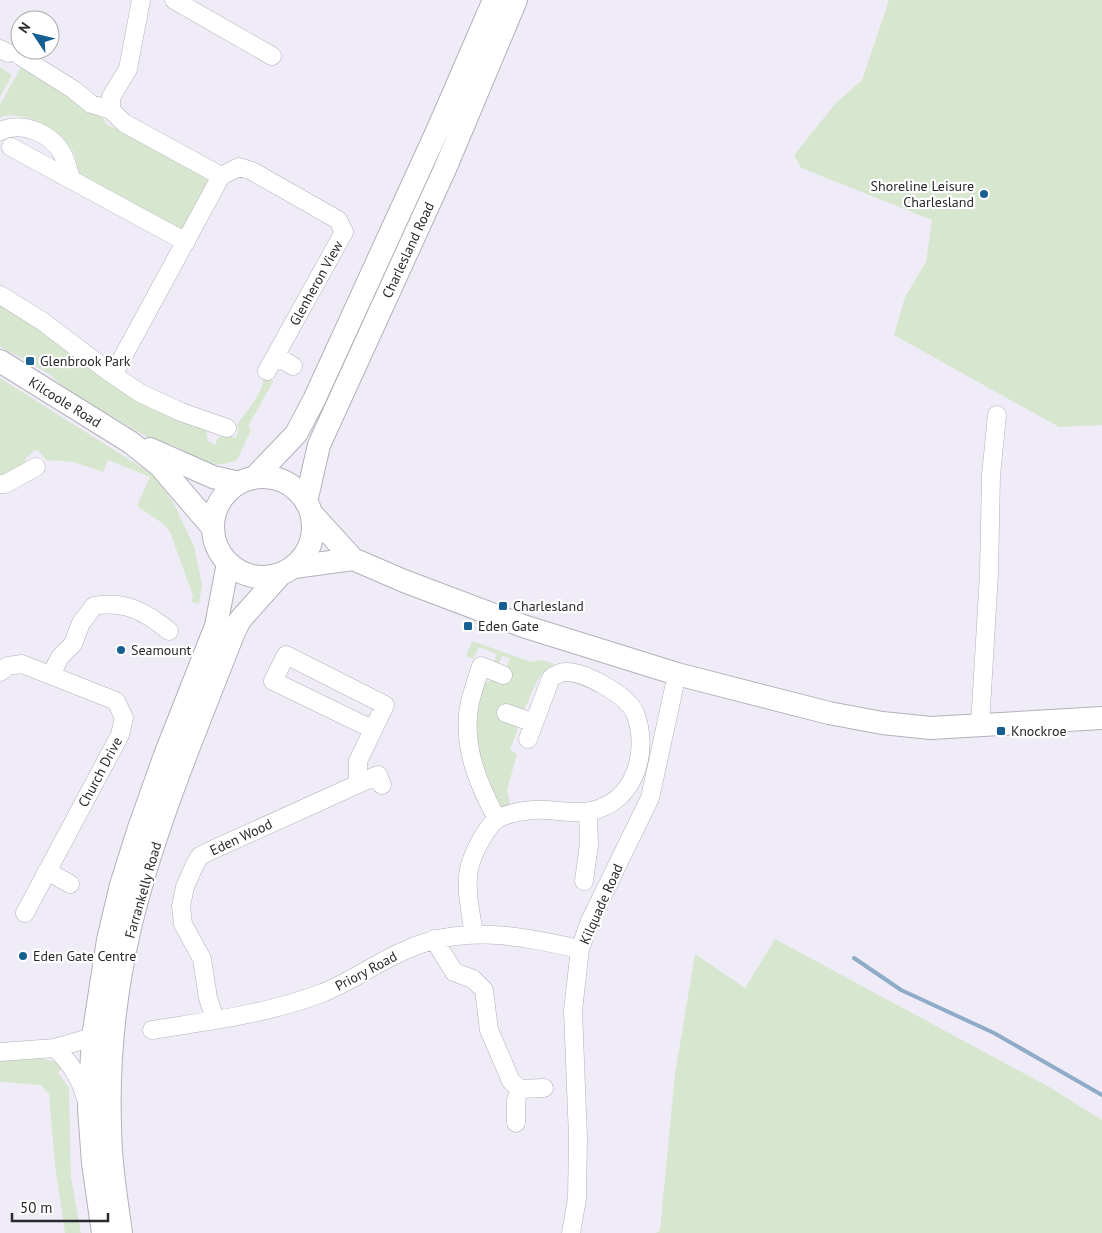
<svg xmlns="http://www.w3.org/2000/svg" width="1102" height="1233" viewBox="0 0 1102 1233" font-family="'PT Sans',sans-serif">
	<rect width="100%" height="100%" fill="#f0ecf7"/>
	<!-- green -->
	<path fill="#d6e6cf" d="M889 0H1102V425L1059 427 894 335 905 297 926 262 932 220 801 168 794 155 835 104 862 80Z
		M22 65 68 93 82 108 101 114 106 124 208 176 210 185 188 228 176 230 84 179C75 169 78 161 73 151 62 132 21 107 0 118V105Z
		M0 67 12 75 0 97Z
		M0 299 206 428 208 441 215 445 218 438 225 434 236 438 239 427 236 426C246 412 266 390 264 372L273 382 248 426 251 430 237 460C212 469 202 463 178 454L181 449 169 444 166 448 67 390 49 374 22 358 0 347Z
		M0 378 152 474 172 500 194 546 202 585 199 604 191 602 193 596 170 532 165 525 137 506 150 477 108 460 103 472 74 462 46 460 40 452 35 450 25 459V467L0 478Z
		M472 641 531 662 542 660 555 664C529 677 533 707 513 724L517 727V732L510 750 517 754 507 790 511 809 494 810 475 737 482 684 491 680 500 683 510 658 502 656 497 669 493 664 497 654 479 647 473 659 466 656Z
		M775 939 1051 1088 1102 1120V1233H656L660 1230 675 1074 695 954 745 988Z
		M36 1057 55 1062 63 1067 58 1073 69 1088 71 1178 81 1233H65L55 1165 49 1094 41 1085 0 1082V1061Z"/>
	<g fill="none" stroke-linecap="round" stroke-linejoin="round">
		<!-- stream -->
		<path stroke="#8eabc7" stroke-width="4" d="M854 958 901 990 994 1033 1102 1095"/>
		<!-- minor casing -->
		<g stroke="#b3b0ba" stroke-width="19">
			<path id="minor" d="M174 0 272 56
				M0 49 8 53
				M20 56 74 90 91 104 111 110 124 123 221 176
				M111 110V97L128 69 141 0
				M0 131C22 121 52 133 63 155 67 162 68 171 71 178
				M11 147 186 242
				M0 295 42 321 109 372 140 393 181 412 227 428
				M276 356 293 366
				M113 375 221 176 239 167 252 171 338 220 344 232 267 371
				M0 484H5L36 467
				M0 672 8 666 22 664 116 701 124 718 120 735 25 913
				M51 675 60 657 73 644 81 623 94 606C124 600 146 612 169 631
				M506 713 534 723
				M980 726 989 573 991 475 997 415
				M358 784V761L385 705 286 655 273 681 372 729
				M497 819C478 784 461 744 470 702 473 690 477 678 481 666L503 675
				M47 871 70 884
				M584 881 589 844 588 812
				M474 934C471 914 465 889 469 869 472 855 485 829 496 820 504 814 523 811 533 810 551 808 572 815 590 811 635 803 650 751 635 713 627 695 584 671 565 672 559 672 556 675 551 678L528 739
				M434 939 454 972 473 979 484 990 489 1030 511 1081 520 1089 516 1100V1123
				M215 1019 208 998 202 959 183 924 181 906 185 887 195 864 200 856 212 850 378 775 382 785
				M152 1030C208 1021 268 1014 322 993 351 982 377 962 406 950 464 924 520 936 580 949
				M55 1048C71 1064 80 1077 86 1099
				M0 1052 55 1048 93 1037
				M520 1089 544 1088
				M571 1233 577 1199 578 1138 573 1010 580 949 590 921 650 798 677 674"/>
		</g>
		<!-- major casing -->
		<g stroke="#b3b0ba" stroke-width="24">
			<path id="major" d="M0 361 130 442 160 466 213 528
				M150 449 213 477 239 483
				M213 527a50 50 0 1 1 100 0a50 50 0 1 1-100 0Z
				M254 478 296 434 314 400 438 129 494 0
				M306 502 319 445 445 169 516 0
				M312 514 353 559 404 581 523 626 677 674 829 713 882 723 931 728 1102 718
				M294 567 353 559
				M103 1233 93 1163 89 1108 93 1037 108 940 121 885 138 831 165 755 216 626 228 563
				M121 1233C116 1197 110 1160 110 1124 108 1060 115 994 129 932 153 829 196 730 234 632L240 620 280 575"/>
		</g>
		<!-- minor -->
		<use href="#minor" stroke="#fff" stroke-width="18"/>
		<!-- major -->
		<use href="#major" stroke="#fff" stroke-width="22"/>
	</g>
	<!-- markers -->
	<g fill="#155f93" stroke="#fff" stroke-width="2">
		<circle cx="984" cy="194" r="5"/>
		<rect x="25" y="356" width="10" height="10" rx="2.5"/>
		<rect x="498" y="601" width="10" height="10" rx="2.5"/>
		<rect x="463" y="621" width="10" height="10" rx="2.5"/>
		<circle cx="121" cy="650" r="5"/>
		<rect x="996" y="726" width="10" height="10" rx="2.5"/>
		<circle cx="23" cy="956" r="5"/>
	</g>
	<g text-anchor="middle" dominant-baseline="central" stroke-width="4.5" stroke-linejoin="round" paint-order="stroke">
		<!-- poi labels -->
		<g font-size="14" fill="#2a292d" stroke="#fff" text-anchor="start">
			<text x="974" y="186" text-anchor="end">Shoreline Leisure<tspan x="974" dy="16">Charlesland</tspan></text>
			<text x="40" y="361">Glenbrook Park</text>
			<text x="513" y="606">Charlesland</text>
			<text x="478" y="626">Eden Gate</text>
			<text x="131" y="650">Seamount</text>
			<text x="1011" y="731">Knockroe</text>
			<text x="33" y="956">Eden Gate Centre</text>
		</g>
		<!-- street labels -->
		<g font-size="14" fill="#2a292d" stroke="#fff">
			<text transform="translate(408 250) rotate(-65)">Charlesland Road</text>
			<text transform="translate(316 283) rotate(-61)">Glenheron View</text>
			<text transform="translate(65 402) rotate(32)">Kilcoole Road</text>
			<text transform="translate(100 772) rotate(-62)">Church Drive</text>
			<text transform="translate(241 837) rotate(-25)">Eden Wood</text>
			<text transform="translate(143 890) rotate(-74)">Farrankelly Road</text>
			<text transform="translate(601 904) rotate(-66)">Kilquade Road</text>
			<text transform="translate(366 971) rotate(-28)">Priory Road</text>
		</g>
	</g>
	<!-- north arrow -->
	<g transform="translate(35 35) rotate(305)"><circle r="24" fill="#ffffff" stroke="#aaa9ab"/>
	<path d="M0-4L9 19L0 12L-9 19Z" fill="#155f93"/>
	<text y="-8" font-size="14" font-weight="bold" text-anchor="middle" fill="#2a292d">N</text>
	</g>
	<!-- scale -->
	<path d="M12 1213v8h96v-8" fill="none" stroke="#2a292d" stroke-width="2.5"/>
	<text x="20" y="1213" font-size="15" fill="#2a292d" stroke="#ffffff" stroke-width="4" paint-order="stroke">50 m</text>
</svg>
